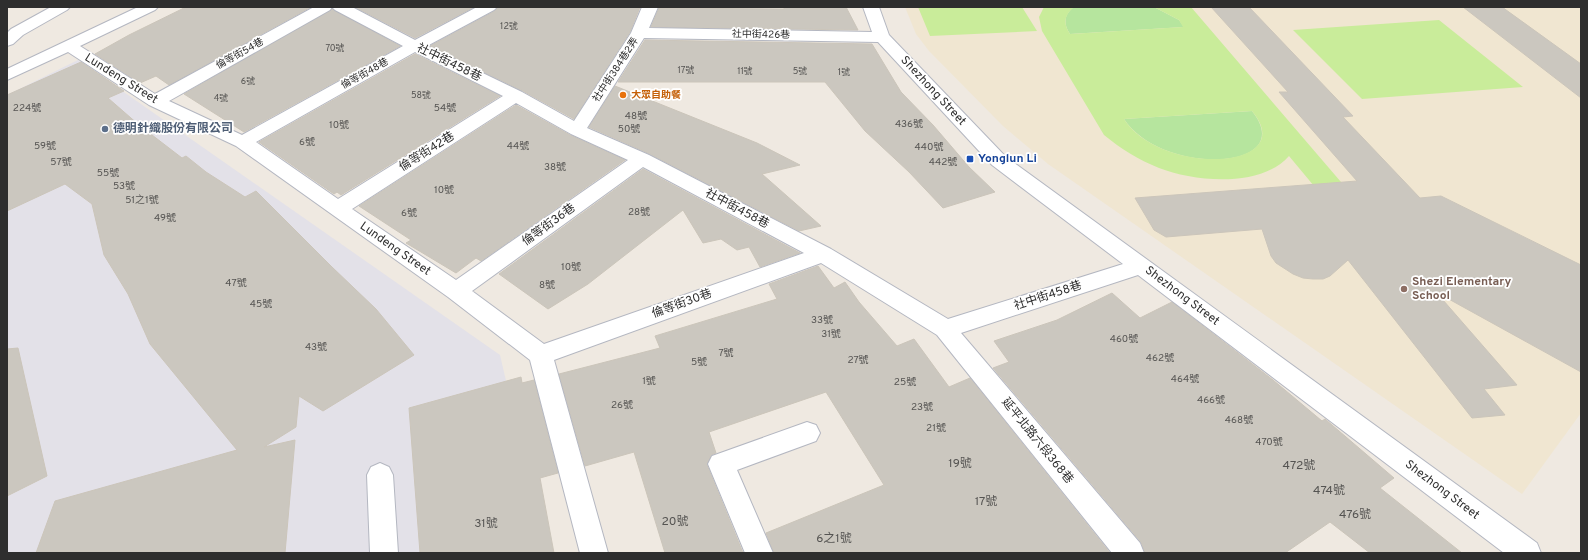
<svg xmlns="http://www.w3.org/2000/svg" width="1588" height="560" viewBox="0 0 1588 560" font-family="Overpass,'Noto Sans TC',sans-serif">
	<rect width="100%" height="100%" fill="#efe9e1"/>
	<!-- industrial -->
	<path fill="#e3e1e8" d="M78 60 500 355 546 553H7V95Z"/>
	<!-- education -->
	<path fill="#f0e6d1" d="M905 7H1581V413L1522 494 1048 164 1003 126 929 51 916 34Z"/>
	<!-- green -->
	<path fill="#b6e59e" d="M1074 7H1154L1179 20 1184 27 1070 34C1063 24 1064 14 1074 7Z
		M1252 111C1300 171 1162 177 1124 119Z"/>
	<!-- pitch -->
	<path fill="#c9ec9a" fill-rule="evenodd" d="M918 7H1022L1037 31 930 36Z
		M1044 7H1074C1064 15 1063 24 1070 34L1183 27 1179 20 1154 7H1191L1353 196 1324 198 1289 156C1261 188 1195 182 1159 168 1139 160 1121 149 1104 135L1042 31 1039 17ZM1252 111C1301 170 1161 177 1124 119Z
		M1439 20 1523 87 1362 99 1293 30Z"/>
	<!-- building -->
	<path fill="#cbc7bf" stroke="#cbc5ba" d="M186 7H311L169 85 156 76 140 83 95 54 129 35Z
		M355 7H474L415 38Z
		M498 7H640L630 32 574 119 523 91 430 46 495 11Z
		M784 7H846L858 30 651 27 659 8 784 9Z
		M1211 7H1249L1353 116 1343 117 1420 198 1441 196 1581 265V372L1436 292 1517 385 1484 389 1505 415 1472 418 1348 260 1330 276 1323 279H1313L1303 278 1293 274 1276 263 1271 256 1262 229 1166 237 1154 230 1135 198 1357 181 1279 92H1288Z
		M1463 7H1502L1581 64V98Z
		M332 9 400 46 244 132 184 94Z
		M645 40 872 44 901 92 933 125 969 167 995 192 943 208 909 172 865 131 825 82H618Z
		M415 54 500 96 341 195 337 192 334 194 259 142Z
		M81 62 124 91 108 98 139 125 182 158 186 156 206 172 245 197 256 191 332 267 376 309 414 355 323 411 299 396 296 427 264 447 295 440 285 553H36L55 501 237 450 150 344 128 294 104 255 92 204 65 184 7 211V95Z
		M615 86 757 143 800 165 762 174 821 226 799 231 650 154 589 127Z
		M516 105 570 135 625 160 481 261 476 258 456 273 406 243 411 240 359 206Z
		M643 169 800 253 760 267 749 247 737 250 721 239 703 243 683 210 588 284 548 309 499 274Z
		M818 266 834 288 845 282 859 302 897 346 914 339 949 387 970 378 1110 553H774L766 533 884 485 826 392 709 432 716 453 711 455 707 465 743 553H665L634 452 585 466 559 374 660 348 655 336 777 299 769 284Z
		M1112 293 1140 318 1172 302 1273 380 1322 421 1325 419 1394 478 1380 488 1462 553H1370L1330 522 1285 553H1145L1141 542 993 368 1009 362 994 341 1057 320Z
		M18 348 47 476 7 496V349Z
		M521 377 522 383 534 380 558 473 540 478 554 553H420L409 408Z"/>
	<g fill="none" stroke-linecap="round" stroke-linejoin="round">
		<!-- minor casing -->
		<g stroke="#b4b7c1" stroke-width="2">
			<path id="minor" d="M51 7H70L67 10 23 35 13 44 7 46V33L11 29Z
				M138 7H158L155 10 80 46 155 94 314 7H352L415 40 477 7H497L494 10 427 46 522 92 574 121 631 33 642 7H658L649 28 872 32 863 7H879L889 35 1006 157 1537 543 1541 553H1504L1138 275 961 333 1140 543 1144 553H1112L937 335 821 263 554 360 608 553H580L530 360 448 297 236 146 149 105 68 52 7 80V69ZM332 7 335 10 403 46 242 135 169 101 330 10ZM644 38 878 42 992 165 1123 264 948 319 831 249 649 155 587 128ZM415 52 503 96 338 199 256 142ZM516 103 571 134 628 160 456 280 352 209ZM643 167 804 253 544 344 472 291Z
				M807 422 816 425 820 433 816 441 737 470 773 553H745L708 464 712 456Z
				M380 463 389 467 393 475 398 553H370L367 475 371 467Z"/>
		</g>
		<!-- minor -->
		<use href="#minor" fill="#fff" fill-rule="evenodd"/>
	</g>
	<!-- markers -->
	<circle fill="#e8710a" stroke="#fff" stroke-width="1.5" cx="623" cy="95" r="4"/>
	<circle fill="#5c6f8a" stroke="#fff" stroke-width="1.5" cx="105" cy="129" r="4"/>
	<rect fill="#1a4fb4" stroke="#fff" stroke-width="1.5" x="966" y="155" width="8" height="8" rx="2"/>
	<circle fill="#8d6e63" stroke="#fff" stroke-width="1.5" cx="1404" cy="289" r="4"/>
	<g text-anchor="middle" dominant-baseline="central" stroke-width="3.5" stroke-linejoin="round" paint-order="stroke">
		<!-- far-number labels -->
		<g font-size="9" fill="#555452">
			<text x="509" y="26">12號</text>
			<text x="335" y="48">70號</text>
			<text x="686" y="70">17號</text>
			<text x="745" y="71">11號</text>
			<text x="800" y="71">5號</text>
			<text x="844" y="72">1號</text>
			<text x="248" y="81">6號</text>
			<text x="421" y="95">58號</text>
			<text x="221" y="98">4號</text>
		</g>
		<!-- far-street labels -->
		<g font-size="10" fill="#2e2e2e" stroke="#fff">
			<text transform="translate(761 35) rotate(1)">社中街426巷</text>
			<text transform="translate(240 54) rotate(-29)">倫等街54巷</text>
			<text transform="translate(616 70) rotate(-57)">社中街384巷2弄</text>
			<text transform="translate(365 74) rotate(-29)">倫等街48巷</text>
		</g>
		<!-- far-food labels -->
		<g font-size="10" font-weight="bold" fill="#c56008" stroke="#fff" text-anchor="start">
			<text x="631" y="95">大眾自助餐</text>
		</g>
		<!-- number labels -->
		<g font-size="10" fill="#555452">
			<text x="27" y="108">224號</text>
			<text x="445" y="108">54號</text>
			<text x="636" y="116">48號</text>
			<text x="909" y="124">436號</text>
			<text x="339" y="125">10號</text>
			<text x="629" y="129">50號</text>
			<text x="307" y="142">6號</text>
			<text x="45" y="146">59號</text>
			<text x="518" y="146">44號</text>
			<text x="929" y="147">440號</text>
			<text x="61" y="162">57號</text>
			<text x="943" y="162">442號</text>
			<text x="555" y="167">38號</text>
			<text x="108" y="173">55號</text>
			<text x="124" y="186">53號</text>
			<text x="444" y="190">10號</text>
			<text x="142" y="200">51之1號</text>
			<text x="639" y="212">28號</text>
			<text x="409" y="213">6號</text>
			<text x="165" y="218">49號</text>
			<text x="571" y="267">10號</text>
			<text x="236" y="283">47號</text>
			<text x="547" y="285">8號</text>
			<text x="261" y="304">45號</text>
			<text x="822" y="320">33號</text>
			<text x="831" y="334">31號</text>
			<text x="1124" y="339">460號</text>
			<text x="316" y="347">43號</text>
			<text x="726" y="353">7號</text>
			<text x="1160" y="358">462號</text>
			<text x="858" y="360">27號</text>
			<text x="699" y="362">5號</text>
			<text x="1185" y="379">464號</text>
			<text x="649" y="381">1號</text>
			<text x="905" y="382">25號</text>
			<text x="1211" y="400">466號</text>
			<text x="622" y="405">26號</text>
			<text x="922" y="407">23號</text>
			<text x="1239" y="420">468號</text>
			<text x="936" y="428">21號</text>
			<text x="1269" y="442">470號</text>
		</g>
		<!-- street labels -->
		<g font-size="12" fill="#2e2e2e" stroke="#fff">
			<text transform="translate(449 63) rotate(26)">社中街458巷</text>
			<text transform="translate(121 79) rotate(32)">Lundeng Street</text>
			<text transform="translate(933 91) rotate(47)">Shezhong Street</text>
			<text transform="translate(427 152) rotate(-32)">倫等街42巷</text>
			<text transform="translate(737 209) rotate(28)">社中街458巷</text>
			<text transform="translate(549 225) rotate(-36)">倫等街36巷</text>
			<text transform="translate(395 249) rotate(35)">Lundeng Street</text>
			<text transform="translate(1048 296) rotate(-18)">社中街458巷</text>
			<text transform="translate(1182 296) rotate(37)">Shezhong Street</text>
			<text transform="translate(682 304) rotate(-20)">倫等街30巷</text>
			<text transform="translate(1037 441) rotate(51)">延平北路六段368巷</text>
			<text transform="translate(1442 490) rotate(37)">Shezhong Street</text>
		</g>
		<!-- service labels -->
		<g font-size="12" font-weight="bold" fill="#4e5e75" stroke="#fff" text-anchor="start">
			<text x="113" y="129">德明針織股份有限公司</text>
		</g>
		<!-- transit labels -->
		<g font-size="12" font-weight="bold" fill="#164399" stroke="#fff" text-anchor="start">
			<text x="978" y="159">Yonglun Li</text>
		</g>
		<!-- education labels -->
		<g font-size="12" font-weight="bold" fill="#785e54" stroke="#fff" text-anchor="start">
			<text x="1412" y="282">Shezi Elementary<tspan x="1412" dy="14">School</tspan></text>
		</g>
		<!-- near-number labels -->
		<g font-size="12" fill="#555452">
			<text x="960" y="464">19號</text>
			<text x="1299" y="466">472號</text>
			<text x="1329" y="491">474號</text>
			<text x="986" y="502">17號</text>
			<text x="1355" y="515">476號</text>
			<text x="675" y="522">20號</text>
			<text x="486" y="524">31號</text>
			<text x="834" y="539">6之1號</text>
		</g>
	</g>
	<!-- border -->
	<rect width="1588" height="560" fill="none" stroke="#2e2e2e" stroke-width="16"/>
</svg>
